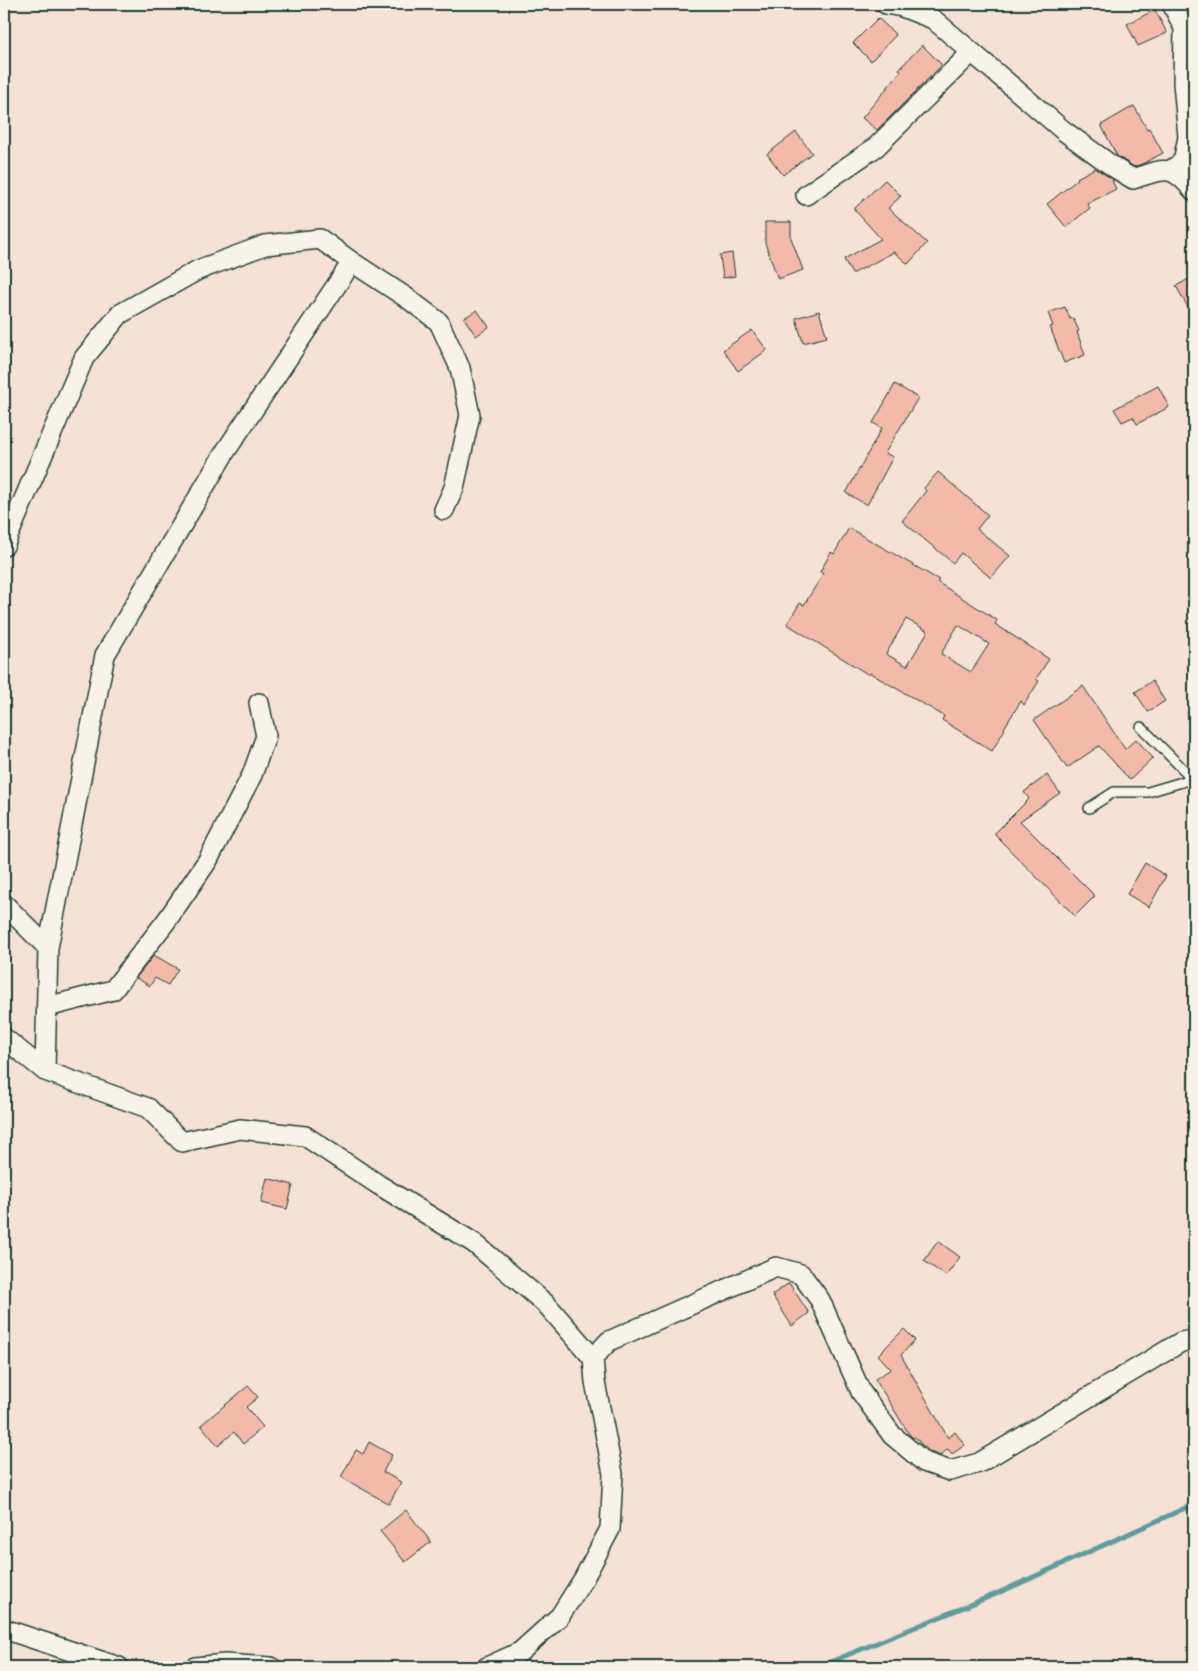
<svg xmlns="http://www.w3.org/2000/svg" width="1198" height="1671" viewBox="0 0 1198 1671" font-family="Pangolin,sans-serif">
	<rect width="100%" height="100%" fill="#f6e2d5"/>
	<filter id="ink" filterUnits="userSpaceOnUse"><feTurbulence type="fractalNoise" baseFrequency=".02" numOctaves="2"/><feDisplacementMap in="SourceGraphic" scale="10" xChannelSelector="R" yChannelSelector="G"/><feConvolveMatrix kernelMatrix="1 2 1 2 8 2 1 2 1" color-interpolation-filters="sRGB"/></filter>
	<g filter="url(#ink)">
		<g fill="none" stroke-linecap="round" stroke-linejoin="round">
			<!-- stream -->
			<path stroke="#609c9e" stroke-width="5" d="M818 1667 996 1594 1194 1504"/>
		</g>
		<!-- building -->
		<path fill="#f3baaa" stroke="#1f3d34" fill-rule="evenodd" d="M1155 10 1167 33 1138 46 1127 24Z
			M878 18 896 35 871 61 853 43Z
			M922 45 942 65 877 130 862 118 901 71 899 69Z
			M1134 106 1147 129 1149 128 1163 153 1144 163 1134 167 1117 156 1101 125Z
			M796 132 812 153 783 175 767 154Z
			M1095 168 1114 180 1112 181 1116 189 1087 204 1090 208 1066 227 1047 204 1078 179 1077 178Z
			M885 180 901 196 888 208 927 243 908 264 894 252 852 274 844 259 881 239 854 209Z
			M765 222H791V238L803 270 778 279 765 243Z
			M732 253 735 276 723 278 720 255Z
			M1194 276V318L1176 286Z
			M1065 307 1070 319 1073 318 1079 331 1077 332 1085 355 1064 363 1050 327 1053 326 1048 313Z
			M477 310 489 327 476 336 464 318Z
			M819 311 827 337 803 343 796 318Z
			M752 330 767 350 738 371 723 350Z
			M895 384 918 398 885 453 893 457 867 505 846 493 882 428 873 423Z
			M1158 386 1169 407 1137 424 1133 417 1122 422 1114 409Z
			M938 472 988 515 977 529 1010 556 991 578 961 553 953 563 902 521 926 491 924 488Z
			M849 528 939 580 937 582 997 620 995 624 1049 659 1036 679 1039 681 1024 705 1021 701 1004 728 1005 729 992 751 942 720 944 716 870 673 869 675 787 624 800 603 804 605 823 574 820 572 831 552 834 554ZM906 619 928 631 907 666 886 654ZM958 625 989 644 971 672 941 654Z
			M1152 681 1165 701 1148 712 1135 692Z
			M1083 686 1125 749 1136 739 1153 758 1130 780 1099 746 1067 768 1034 720Z
			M1047 775 1060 793 1020 821 1095 896 1075 916 994 834 1029 799 1024 792Z
			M1145 863 1166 876 1149 907 1127 894Z
			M154 955 178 969 168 985 155 978 150 986 136 978Z
			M267 1178 293 1185 287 1209 261 1203Z
			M938 1241 960 1257 946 1276 924 1261Z
			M789 1283 809 1313 792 1326 772 1295Z
			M904 1329 915 1340 901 1355 948 1438 955 1432 965 1445 952 1454 948 1449 940 1456 930 1452 922 1445 915 1437 913 1438 909 1434 875 1379 891 1369 878 1355Z
			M248 1386 258 1397 246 1407 263 1427 243 1444 234 1432 218 1446 201 1425Z
			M369 1442 392 1455 383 1472 401 1482 389 1504 341 1477 356 1450 363 1454Z
			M406 1510 431 1542 405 1562 380 1531Z"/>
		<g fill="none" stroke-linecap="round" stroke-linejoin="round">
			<!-- lane casing -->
			<g stroke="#1f3d34" stroke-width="12">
				<path id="lane" d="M1141 727 1194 780
					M1089 808 1114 792H1148L1192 779"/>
			</g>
			<!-- street casing -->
			<g stroke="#1f3d34" stroke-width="22">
				<path id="street" d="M886 4 902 7 933 19 1064 131 1115 168 1133 179C1165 168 1171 164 1194 191
					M1171 170 1183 162 1188 137 1183 83 1184 28 1172 4
					M806 195 876 147 971 53
					M352 262 407 298 439 322 460 368 470 415 454 488 444 510
					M4 546 84 358 120 314 198 270 265 245 320 239 352 262 225 452 105 655 48 948 45 1071
					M4 904 48 948
					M47 1007 113 990 167 920 208 860 252 775 266 736 259 703
					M4 1038 45 1071 148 1108 182 1142 240 1129 305 1136 379 1185 474 1243 547 1305 593 1358
					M4 1629 119 1667
					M195 1667 225 1664 271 1667
					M487 1667 520 1652 560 1616 584 1578 610 1529 613 1474 595 1382 593 1358 609 1341 776 1267 801 1274 820 1300 861 1392 892 1435 924 1462 950 1471 979 1463 1181 1342 1194 1340"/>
			</g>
			<!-- lane -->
			<use href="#lane" stroke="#f7f3e8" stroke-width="9"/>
			<!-- street -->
			<use href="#street" stroke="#f7f3e8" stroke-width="19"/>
		</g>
	</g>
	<!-- margin -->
	<rect width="1198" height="1671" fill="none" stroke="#f7f3e8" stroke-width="20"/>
	<rect x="10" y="10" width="1178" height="1651" fill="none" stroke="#1f3d34" stroke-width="2" filter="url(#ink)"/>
</svg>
